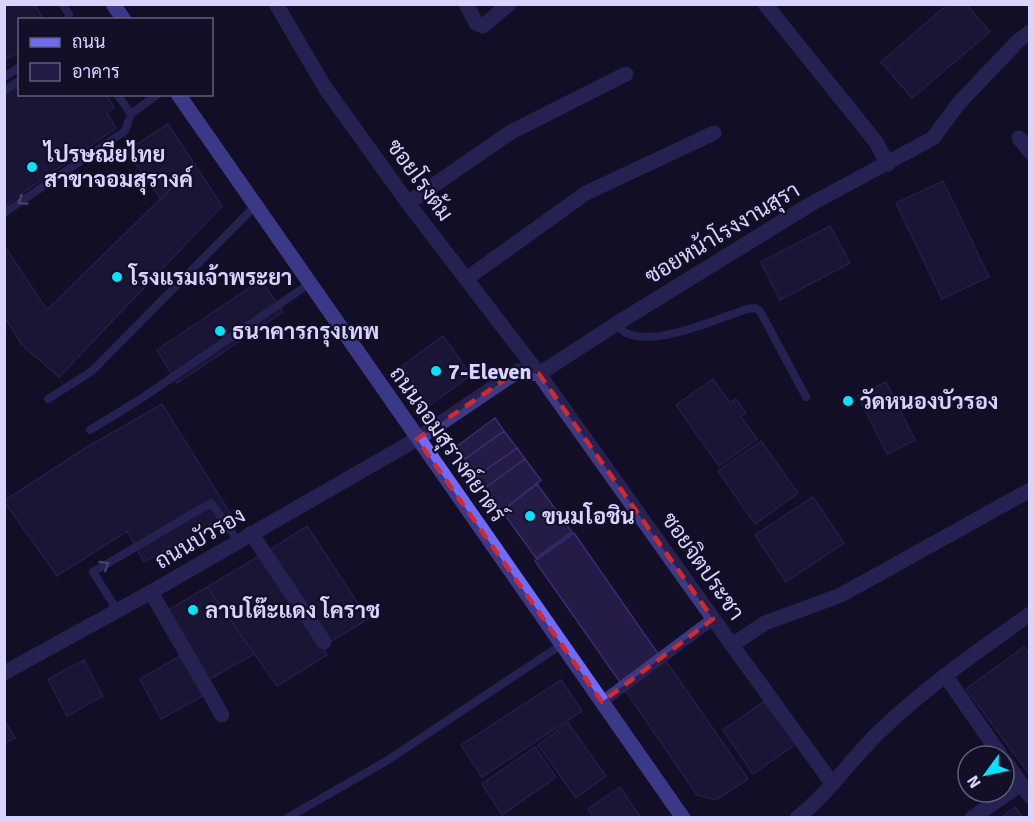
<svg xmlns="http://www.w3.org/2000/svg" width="1034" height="822" viewBox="0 0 1034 822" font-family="Signika,Sarabun,sans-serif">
	<rect width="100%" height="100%" fill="#130f26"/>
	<!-- building -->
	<path fill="#241b47" stroke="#3b2d73" stroke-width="1.5" d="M4 4H34L44 20H20V51L4 61Z
		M948 4H966L990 32 912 98 881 62Z
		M20 84V94H106L114 108 107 113 116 128 4 206V95Z
		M168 124 195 165 161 199 126 151Z
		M195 165 222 206 59 377 22 345 4 316V245L47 310Z
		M943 181 989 277 942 299 896 203Z
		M830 226 850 263 780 300 761 262Z
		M261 280 283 312 177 383 157 350Z
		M443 336 471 375 430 405 402 366Z
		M713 379 730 403 736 399 746 413 741 417 757 439 719 466 676 405Z
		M886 382 915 440 887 454 858 396Z
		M162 404 230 513 144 562 127 531 57 576 4 501 84 449Z
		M495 418 504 431 465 459 456 447Z
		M504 431 517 448 477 476 465 459Z
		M761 441 798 493 755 524 718 471Z
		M517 448 525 459 485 488 477 476Z
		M525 459 541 480 502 511 485 488Z
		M537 484 572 532 536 558 502 511Z
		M813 497 844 543 786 582 755 535Z
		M307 526 368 619 330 642 268 551Z
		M574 533 659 655 620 682 535 561Z
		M259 556 327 655 277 686 207 587Z
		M207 587 254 654 208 680 167 611Z
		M1024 647 1030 654V775L966 689Z
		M180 656 203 696 161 719 140 679Z
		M84 660 103 696 67 716 48 679Z
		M666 661 748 779 716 800 697 795 625 690Z
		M561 680 582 711 482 777 461 745Z
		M765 701 796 744 753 774 723 730Z
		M4 720 15 738 4 743Z
		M568 723 606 776 576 798 538 745Z
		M535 747 556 777 502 815 482 784Z
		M620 787 641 818H594L588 809Z
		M1015 807 1023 818H1001Z"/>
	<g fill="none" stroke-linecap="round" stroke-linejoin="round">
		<!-- service -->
		<path stroke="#3d3a85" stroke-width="8" d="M62 4 69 14 68 20
			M4 77 20 67
			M4 91 20 80
			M117 94 131 114 158 94
			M4 213 125 131 131 114
			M616 324C619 327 623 331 626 333 656 347 717 319 747 309L755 308 760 311 806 397
			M48 399 92 371 255 206
			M90 430 139 400 309 284
			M117 610 93 572 211 503 238 541
			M287 818 388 760 561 645"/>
		<!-- pedestrian -->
		<path stroke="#3d3a85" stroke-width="12" d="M602 702 713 619"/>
		<!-- minor -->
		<path stroke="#3d3a85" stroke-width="15" d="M276 4 326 89 408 203 539 374 732 645 832 783
			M466 4 476 23 483 26 509 4
			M765 4 876 142 888 164
			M1019 138 1030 152
			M408 203 511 132 626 74
			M466 279 586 193 714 133
			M417 439 518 371 539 374 616 324 811 204 933 138 959 103 1018 41 1030 32
			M251 533 324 642
			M151 592 222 715
			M732 645 765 623 841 595 1030 490
			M945 675 1001 756
			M1004 760 1030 796
			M797 818C829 793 851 759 880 731 926 687 978 651 1030 614
			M972 818 1021 784"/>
		<!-- tertiary -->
		<path stroke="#3d3a85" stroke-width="15" d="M4 673 151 592 417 439"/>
		<!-- secondary -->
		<path stroke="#6f6bff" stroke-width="15" d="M113 4 124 20
			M178 94 683 818"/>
	</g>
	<!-- one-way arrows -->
	<defs><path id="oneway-chevron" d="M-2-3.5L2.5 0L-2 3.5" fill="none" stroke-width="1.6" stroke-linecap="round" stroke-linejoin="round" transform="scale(1.5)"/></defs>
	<g stroke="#837fbc">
		<use href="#oneway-chevron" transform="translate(22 201) rotate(146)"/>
		<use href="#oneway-chevron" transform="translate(105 565) rotate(-31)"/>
	</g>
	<!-- marked area -->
	<path d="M0 0H1034V822H0ZM518 371 539 374 713 619 602 702 417 439Z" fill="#130f26" fill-opacity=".55" fill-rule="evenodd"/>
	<path fill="none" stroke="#d62828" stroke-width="4.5" stroke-dasharray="12 8" stroke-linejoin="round" d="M518 371 539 374 713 619 602 702 417 439Z"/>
	<!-- markers -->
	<g fill="#00e5ff" stroke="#130f26" stroke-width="2">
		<circle cx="32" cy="167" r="6"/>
		<circle cx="117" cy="277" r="6"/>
		<circle cx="220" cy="331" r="6"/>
		<circle cx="436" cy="371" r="6"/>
		<circle cx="848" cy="401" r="6"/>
		<circle cx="530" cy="516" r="6"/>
		<circle cx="193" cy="610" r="6"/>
	</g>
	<g text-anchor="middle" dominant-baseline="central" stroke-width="4.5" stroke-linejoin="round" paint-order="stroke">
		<!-- poi labels -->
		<g font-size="22" font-weight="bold" fill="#d9d4ff" stroke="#130f26" text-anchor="start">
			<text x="44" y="154">ไปรษณียไทย<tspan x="44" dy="25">สาขาจอมสุรางค์</tspan></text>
			<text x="129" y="277">โรงแรมเจ้าพระยา</text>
			<text x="232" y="331">ธนาคารกรุงเทพ</text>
			<text x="448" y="371">7-Eleven</text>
			<text x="860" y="401">วัดหนองบัวรอง</text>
			<text x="542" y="516">ขนมโอชิน</text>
			<text x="205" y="610">ลาบโต๊ะแดง โคราช</text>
		</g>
		<!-- street labels -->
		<g font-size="22" fill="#d9d4ff" stroke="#130f26">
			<text transform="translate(420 180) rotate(54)">ซอยโรงต้ม</text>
			<text transform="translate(722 233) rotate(-31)">ซอยหน้าโรงงานสุรา</text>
			<text transform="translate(448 444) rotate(55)">ถนนจอมสุรางค์ยาตร์</text>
			<text transform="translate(200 538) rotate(-30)">ถนนบัวรอง</text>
			<text transform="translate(703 566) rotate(55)">ซอยจิตประชา</text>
		</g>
	</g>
	<!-- border -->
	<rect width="1034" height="822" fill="none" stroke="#d9d4ff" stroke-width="12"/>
	<!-- legend -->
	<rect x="18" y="18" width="195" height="78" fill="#130f26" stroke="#625e7d" stroke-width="1.5"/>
	<rect x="30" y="38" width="30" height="9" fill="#6f6bff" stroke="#625e7d" stroke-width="1.5"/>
	<text x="72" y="48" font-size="18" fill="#d9d4ff">ถนน</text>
	<rect x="30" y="63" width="30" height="18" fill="#241b47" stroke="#625e7d" stroke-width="1.5"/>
	<text x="72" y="78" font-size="18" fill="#d9d4ff">อาคาร</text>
	<!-- north arrow -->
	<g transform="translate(986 774) rotate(237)"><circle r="28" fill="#130f26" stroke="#625e7d" stroke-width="1.5"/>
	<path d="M0-4.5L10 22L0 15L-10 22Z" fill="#00e5ff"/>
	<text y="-9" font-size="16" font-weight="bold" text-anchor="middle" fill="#d9d4ff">N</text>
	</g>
</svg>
